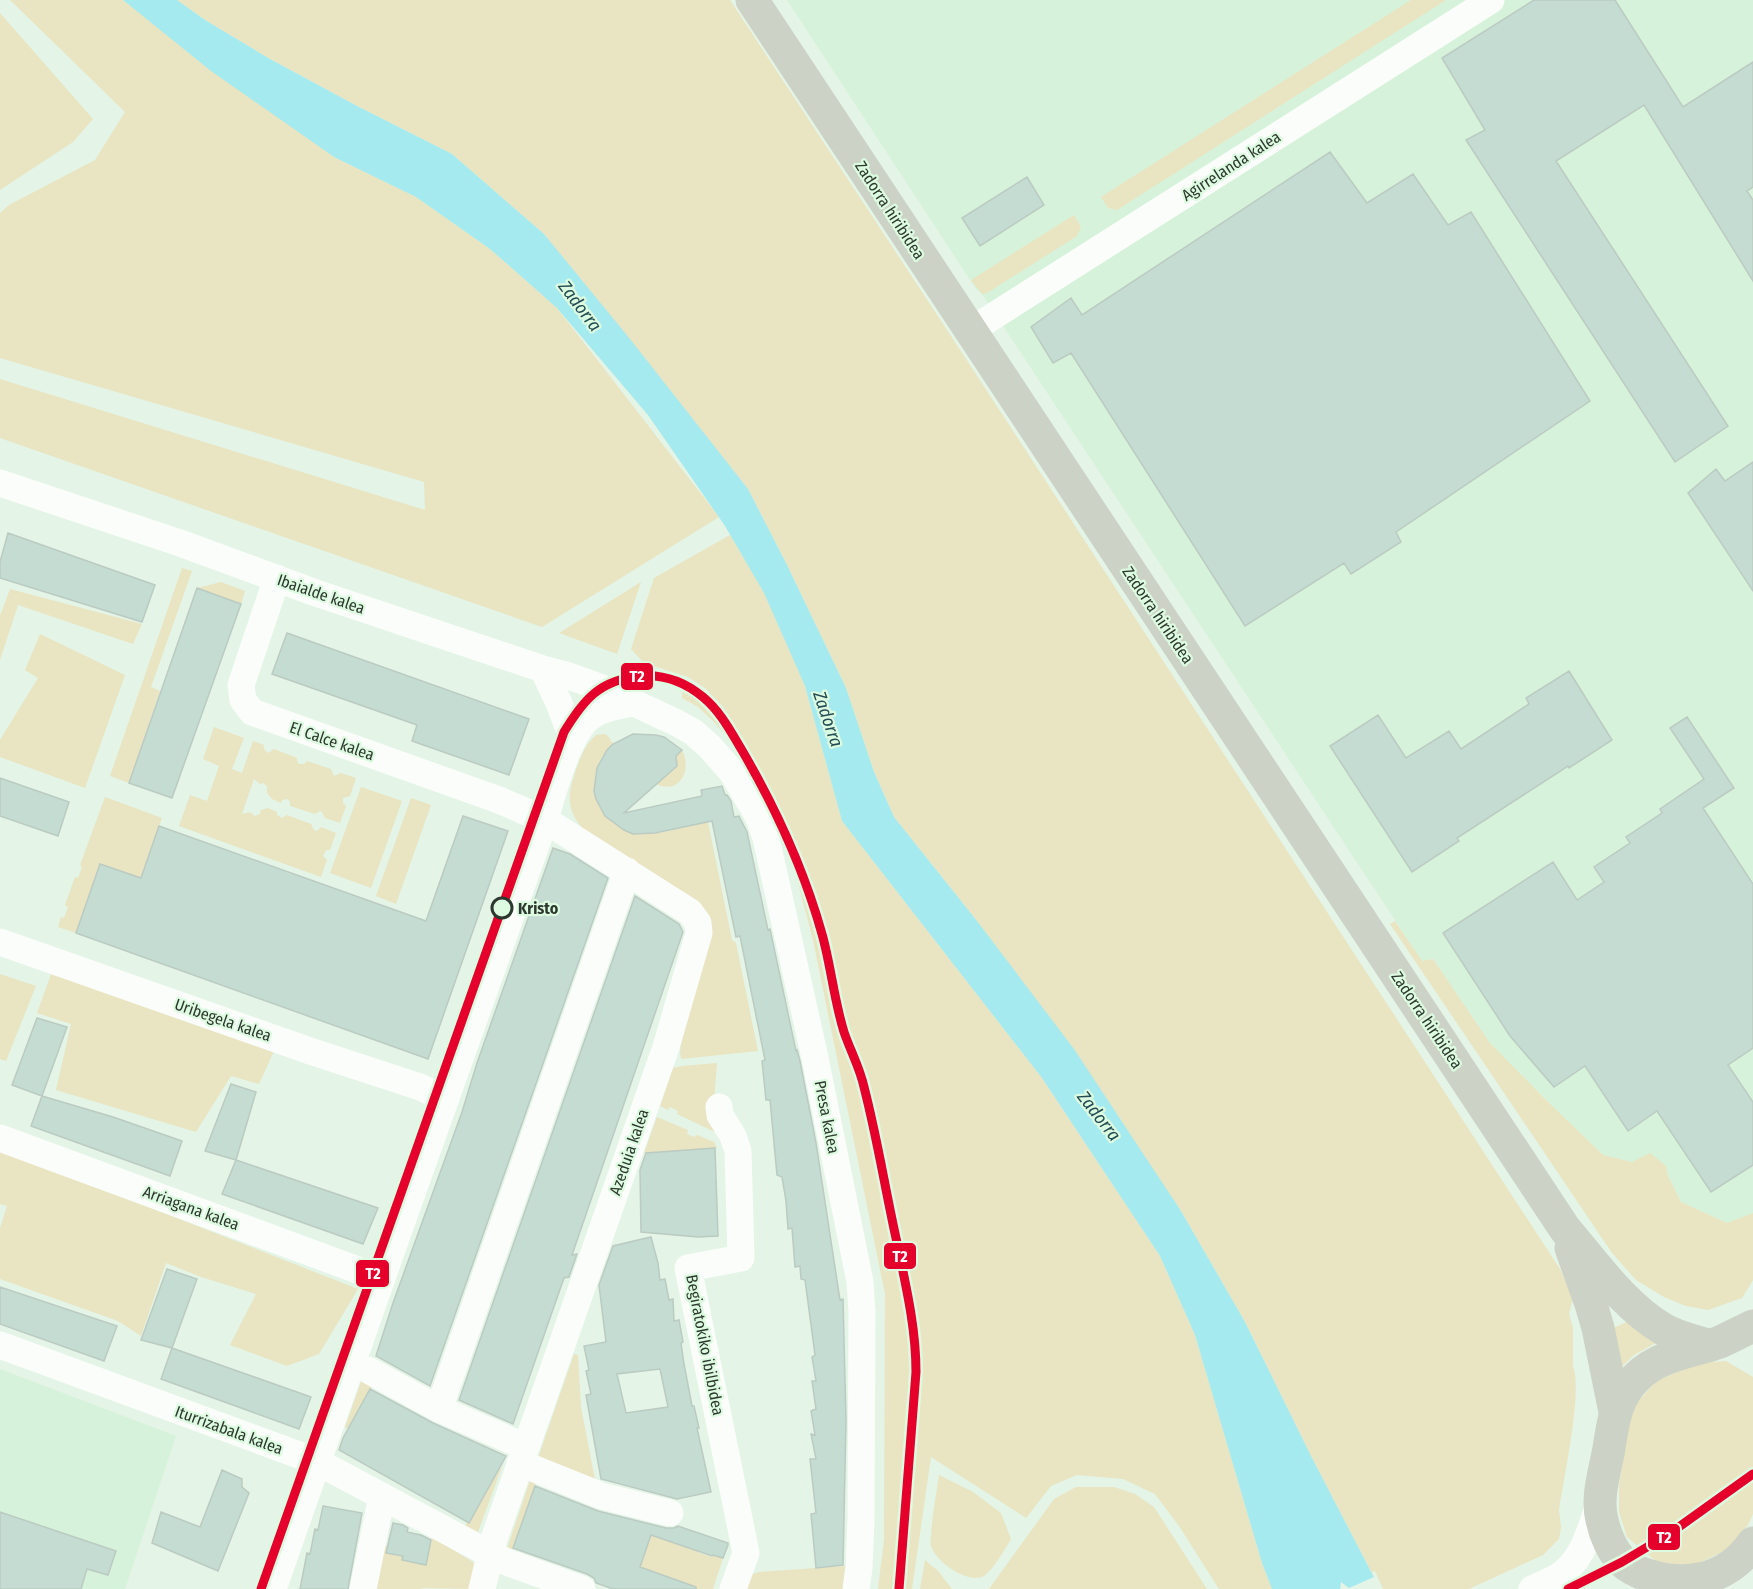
<svg xmlns="http://www.w3.org/2000/svg" width="1753" height="1589" viewBox="0 0 1753 1589" font-family="'Fira Sans Condensed',sans-serif">
	<rect width="100%" height="100%" fill="#e4f4e6"/>
	<!-- built -->
	<path fill="#d7f2da" d="M787 0H1753V1213L1727 1223 1681 1202 1668 1176 1666 1166 1632 1162 1603 1155 1545 1099 1490 1043 1433 959 1422 961 982 294 976 289Z
		M0 1369 176 1436 125 1589H0Z"/>
	<!-- green -->
	<path fill="#e9e4c2" d="M10 0H123L334 157 416 197 490 249 557 308 719 517 542 627 0 438V379L425 510 424 482 0 358V213L9 205 95 160 125 112Z
		M177 0H730L968 362 1560 1269 1573 1298 1569 1314 1573 1328V1367C1583 1390 1563 1481 1559 1510L1561 1527 1559 1539 1543 1555 1469 1589H1380L1311 1456 1245 1322 1181 1211 977 921 894 817 874 772 846 688 787 565 748 489 544 234 452 154 359 107 270 59 205 20Z
		M1411 0H1446L1117 210 1108 208 1101 197Z
		M0 13 93 119 73 142 0 190Z
		M1074 215 1081 227 1077 236 987 293 982 294 971 280Z
		M730 535 764 592 805 686 842 821 1042 1078 1160 1256 1195 1335 1262 1563 1272 1589H1219L1179 1526 1155 1494 1123 1479 1077 1475 1051 1486 1026 1518 931 1457 912 1589H878L884 1540 885 1294 813 940 797 879 779 832 745 766 727 737 712 720 698 707 682 698V690L697 698 715 716 724 708 705 688 688 677 644 663 631 649 654 578Z
		M182 568 192 571 151 687 160 691 129 783 110 776Z
		M221 582 245 591 241 604 197 588Z
		M641 582 617 654 559 633Z
		M10 589 142 624 133 644 18 605 0 660V616Z
		M40 634 125 675 85 788 0 757V740L38 678 25 670Z
		M214 727 244 738 232 769 242 773 253 741 264 745V749L268 753 274 749 297 758V761L299 764H304L307 761 331 769 334 776 341 773 356 778 350 796 343 798V803L346 806 340 823 325 818 322 812 320 811 315 814 290 806V802L288 799 282 800 281 803 272 799 267 793V786L263 783 260 784 254 779 242 814 250 812 255 816 260 814 261 810 268 808 277 812V815L282 818 287 815 311 824 314 830 317 831 321 827 336 833 330 850H326L323 856 327 860 321 877 179 826 190 795 207 801 219 766 203 759Z
		M605 734 609 737 613 744C588 766 589 804 615 824 620 827 625 831 631 833 649 838 689 826 708 822L732 940 736 943 758 1051 681 1059 680 1051 689 996 707 934 587 833C565 811 567 795 577 767 582 754 585 745 596 735Z
		M682 750C694 774 675 797 653 782L657 783 677 766V764L672 761Z
		M361 787 402 801 371 888 330 873Z
		M105 797 162 818 141 878 100 864 76 933 58 927 61 917 64 918 68 907 65 905 75 877 78 878 82 867 80 865Z
		M411 798 431 805 396 904 376 896Z
		M1395 921 1422 961 1433 959 1490 1043 1545 1099 1603 1155 1632 1162 1650 1153 1666 1166 1668 1176 1681 1202 1727 1223 1753 1213V1280L1742 1298 1708 1310 1686 1306 1664 1297 1636 1280 1612 1253 1390 924Z
		M53 969 279 1040 259 1084 231 1076 196 1132 56 1090 71 1024 37 1013Z
		M0 974 36 986 6 1061 0 1059Z
		M717 1063 714 1102 717 1133 677 1114 678 1111 670 1107 668 1110 660 1106 673 1068 682 1066Z
		M657 1117 688 1130 687 1134 694 1137 697 1135 714 1142 717 1148 644 1153Z
		M0 1149 358 1289 319 1354 287 1366 230 1345 256 1294 201 1277 166 1263 141 1336 118 1321 0 1279V1228L7 1206 0 1204Z
		M1633 1319 1661 1340 1634 1355 1616 1372 1609 1330Z
		M574 1354 578 1355 581 1407 595 1480 537 1461Z
		M1726 1361 1753 1377V1514L1748 1525 1731 1548 1694 1565 1658 1563 1627 1537 1619 1512V1485L1623 1458 1630 1420 1636 1404 1656 1381 1699 1363Z
		M363 1376 375 1381 363 1402 497 1474 503 1464 478 1532H474L465 1527 467 1522 469 1523 485 1494 355 1417 348 1429 345 1427Z
		M532 1474 538 1477 530 1500 554 1509 522 1523 511 1554 506 1552Z
		M939 1475 973 1492 1001 1513 1011 1539C1006 1548 992 1571 984 1576 968 1585 935 1561 931 1546 930 1543 931 1539 931 1536 932 1516 936 1496 939 1475Z
		M1076 1487H1114L1135 1494 1154 1507 1207 1589H989L1054 1499Z
		M651 1535 700 1551 699 1553 712 1557 713 1555 723 1558 713 1589H690L676 1586 677 1580 664 1575 663 1580 639 1571 641 1566 617 1557 649 1543Z
		M432 1537 473 1562 475 1566 473 1589 422 1588 421 1589H370L379 1545 391 1547 403 1556 402 1560 426 1565Z
		M925 1560 938 1571 952 1589H920Z
		M845 1566 843 1589H737L741 1578 759 1572Z"/>
	<!-- water -->
	<path fill="#a5eaef" d="M123 0H177L205 20 270 59 359 107 452 154 544 234 630 339 748 489 787 565 846 688 874 772 894 817 977 921 1074 1049 1181 1211 1245 1322 1311 1456 1380 1589H1272L1262 1563 1195 1335 1160 1256 1042 1078 842 821 805 686 764 593 725 526 648 415 557 308 490 249 416 197 334 157 211 71Z"/>
	<!-- pier -->
	<path fill="#e4f4e6" d="M1375 1571 1383 1589H1340L1341 1582 1349 1588 1374 1577 1372 1572Z"/>
	<!-- building -->
	<path fill="#c4dcd2" stroke="#bbcbc2" stroke-width="1.5" fill-rule="evenodd" d="M1534 0H1615L1683 107 1753 62V187L1747 191 1753 200V281L1644 105 1556 161 1728 426 1675 462 1466 140 1485 130 1442 58Z
		M1330 152 1367 203 1413 174 1448 225 1471 212 1590 401 1396 532 1401 542 1351 574 1344 563 1245 626 1071 353 1053 363 1031 327 1071 298 1082 315Z
		M1027 177 1044 205 980 246 962 218Z
		M1753 462V591L1688 493 1716 469 1725 481Z
		M8 533 155 585 142 622 0 578V562Z
		M197 588 241 604 172 798 129 783Z
		M287 633 529 719 509 775 412 741 417 725 272 674Z
		M1569 671 1612 740 1569 768 1568 766 1457 838 1459 841 1412 872 1330 746 1378 715 1406 758 1449 731 1461 749 1529 704 1526 698Z
		M1687 717 1734 788 1703 808 1753 884V1048L1728 1065 1753 1102V1165L1711 1192 1657 1111 1628 1131 1585 1066 1554 1087 1510 1036 1443 933 1553 862 1577 900 1604 882 1594 867 1630 843 1626 837 1662 813 1660 809 1704 779 1670 728Z
		M633 734 656 735 664 737 682 750 676 756 677 766 624 813 702 796 701 790 722 786 725 795H727L731 801 734 817 739 816 747 832 768 930 770 929 796 1051 797 1050 800 1061 816 1143 840 1300 843 1299 846 1420 843 1565 816 1568 811 1514 816 1513 810 1459H816L811 1434 815 1435 811 1411 816 1409 812 1381H816L812 1357 815 1355 805 1280 801 1279 800 1266 795 1267 792 1228 788 1229 786 1201 782 1177 777 1175 770 1100H766L762 1061 765 1060 740 936 736 937 712 821 655 833 633 834 624 830 605 816 596 799 594 791 597 768 607 750 613 744Z
		M0 778 69 802 58 836 0 816Z
		M463 816 508 831 428 1059 76 933 100 864 141 878 159 826 426 921Z
		M553 848 570 854 608 878 430 1386 376 1356 393 1303 462 1112 477 1063Z
		M635 896 679 924 683 932 572 1255 577 1254 569 1277 564 1278 513 1424 459 1400Z
		M37 1018 67 1027 42 1096 12 1085Z
		M231 1084 256 1092 236 1160 205 1151Z
		M42 1096 113 1117 182 1141 170 1176 31 1126Z
		M715 1148 718 1236 698 1237 641 1232 640 1170 646 1153Z
		M236 1160 378 1208 363 1244 222 1194Z
		M651 1237 658 1263 660 1280 665 1279 669 1300 673 1299 674 1321 679 1320 683 1342 681 1343 684 1364 692 1406H694L699 1428H697L711 1492 677 1499 601 1479 586 1395 591 1394 586 1371 589 1370 584 1346 606 1342 599 1285 613 1246ZM660 1369 668 1407 626 1413 617 1374Z
		M167 1269 197 1279 172 1348 141 1340Z
		M0 1287 117 1326 104 1361 0 1324Z
		M172 1348 311 1397 299 1429 161 1379Z
		M370 1389 433 1423 506 1456 469 1523 339 1450 343 1438Z
		M222 1470 242 1479V1487L249 1493 218 1571 152 1543 161 1512 200 1527Z
		M535 1486 598 1511 666 1528H674L678 1526 728 1543V1545L723 1558 713 1555 712 1556 651 1535 640 1567 696 1587V1589H613L596 1583 594 1578 587 1574 513 1548Z
		M323 1506 362 1513 348 1589H300L307 1553 310 1554 315 1529 318 1530Z
		M0 1512 116 1551 108 1575 87 1569 81 1589H0Z
		M393 1523 403 1525 408 1528 407 1532 421 1535 431 1540 426 1565 402 1560 403 1556 386 1553Z"/>
	<g fill="none" stroke-linecap="round" stroke-linejoin="round">
		<!-- minor -->
		<path stroke="#fbfdfb" stroke-width="27" d="M970 331 1491 0
			M0 483 180 543 316 593 543 669 566 675 602 688 677 723 693 732 709 746 732 772 758 816 766 838 815 1058 860 1282 862 1312 861 1519 859 1568 856 1589
			M277 578 241 685 243 700 252 712 499 800 545 820 690 912 698 923 699 933 666 1047 494 1539 482 1589
			M543 669 559 703 573 740
			M0 942 310 1051 420 1087 446 1099
			M719 1107 720 1115 733 1136 738 1151 741 1258 688 1268 746 1553 733 1589
			M0 1138 382 1279
			M0 1345 307 1458 329 1468 490 1554 509 1563 582 1589
			M368 1370 439 1409 526 1447
			M439 1409 627 871
			M520 1463 602 1496 670 1513
			M273 1589 395 1241 545 820C552 794 569 734 589 718 602 708 618 706 633 703
			M363 1589 382 1496
			M1532 1589C1540 1585 1549 1582 1557 1577 1584 1561 1590 1529 1600 1502"/>
		<!-- major -->
		<path stroke="#ccd2c6" stroke-width="33" d="M752 0 1565 1229C1594 1263 1624 1306 1663 1329 1676 1337 1692 1340 1707 1345
			M1571 1248 1591 1304 1598 1328 1615 1412
			M1753 1326C1742 1331 1731 1337 1720 1342 1692 1352 1659 1355 1637 1377 1616 1397 1613 1422 1609 1448 1605 1471 1596 1498 1602 1520 1605 1534 1612 1551 1622 1561 1627 1567 1635 1570 1641 1573 1683 1589 1727 1581 1753 1543"/>
		<!-- tram-1 casing -->
		<g stroke="#ddfbe0" stroke-width="14">
			<path id="tram-1" d="M261 1589 564 732C584 699 600 680 640 676 664 674 685 682 703 697 721 712 731 732 743 752 776 809 804 870 822 934 831 966 834 1000 844 1032 850 1050 860 1068 864 1087 877 1137 885 1188 896 1238 905 1282 916 1326 916 1372L899 1589
				M1568 1589 1622 1562 1669 1534 1753 1474"/>
		</g>
		<!-- tram-1 -->
		<use href="#tram-1" stroke="#e4002b" stroke-width="9"/>
	</g>
	<!-- markers -->
	<circle fill="#ddfbe0" stroke="#2d382e" stroke-width="3" cx="502" cy="908" r="10"/>
	<g text-anchor="middle" dominant-baseline="central" stroke-width="4.5" stroke-linejoin="round" paint-order="stroke">
		<!-- street labels -->
		<g font-size="16" fill="#2d382e" stroke="#ddfbe0">
			<text transform="translate(1231 166) rotate(-33)">Agirrelanda kalea</text>
			<text transform="translate(890 210) rotate(57)">Zadorra hiribidea</text>
			<text transform="translate(321 594) rotate(19)">Ibaialde kalea</text>
			<text transform="translate(1158 615) rotate(56)">Zadorra hiribidea</text>
			<text transform="translate(332 741) rotate(19)">El Calce kalea</text>
			<text transform="translate(223 1020) rotate(19)">Uribegela kalea</text>
			<text transform="translate(1427 1020) rotate(56)">Zadorra hiribidea</text>
			<text transform="translate(827 1117) rotate(79)">Presa kalea</text>
			<text transform="translate(629 1152) rotate(-71)">Azeduia kalea</text>
			<text transform="translate(191 1208) rotate(20)">Arriagana kalea</text>
			<text transform="translate(705 1345) rotate(79)">Begiratokiko ibilbidea</text>
			<text transform="translate(229 1430) rotate(20)">Iturrizabala kalea</text>
		</g>
		<!-- stop labels -->
		<g font-size="16" font-weight="bold" fill="#2d382e" stroke="#ddfbe0" text-anchor="start">
			<text x="518" y="908">Kristo</text>
		</g>
		<!-- water labels -->
		<g font-size="18" font-style="italic" fill="#234d53" stroke="#ddfbe0">
			<text transform="translate(580 306) rotate(53)">Zadorra</text>
			<text transform="translate(828 719) rotate(71)">Zadorra</text>
			<text transform="translate(1099 1116) rotate(52)">Zadorra</text>
		</g>
	</g>
	<g stroke="#ddfbe0" stroke-width="2">
		<rect x="620" y="662" width="34" height="29" rx="6" fill="#e4002b"/>
		<rect x="883" y="1242" width="34" height="28" rx="6" fill="#e4002b"/>
		<rect x="355" y="1259" width="35" height="29" rx="6" fill="#e4002b"/>
		<rect x="1647" y="1523" width="34" height="28" rx="6" fill="#e4002b"/>
	</g>
	<g font-size="16" text-anchor="middle" font-weight="bold" fill="#fff">
		<text x="637" y="682">T2</text>
		<text x="900" y="1262">T2</text>
		<text x="373" y="1279">T2</text>
		<text x="1664" y="1543">T2</text>
	</g>
</svg>
